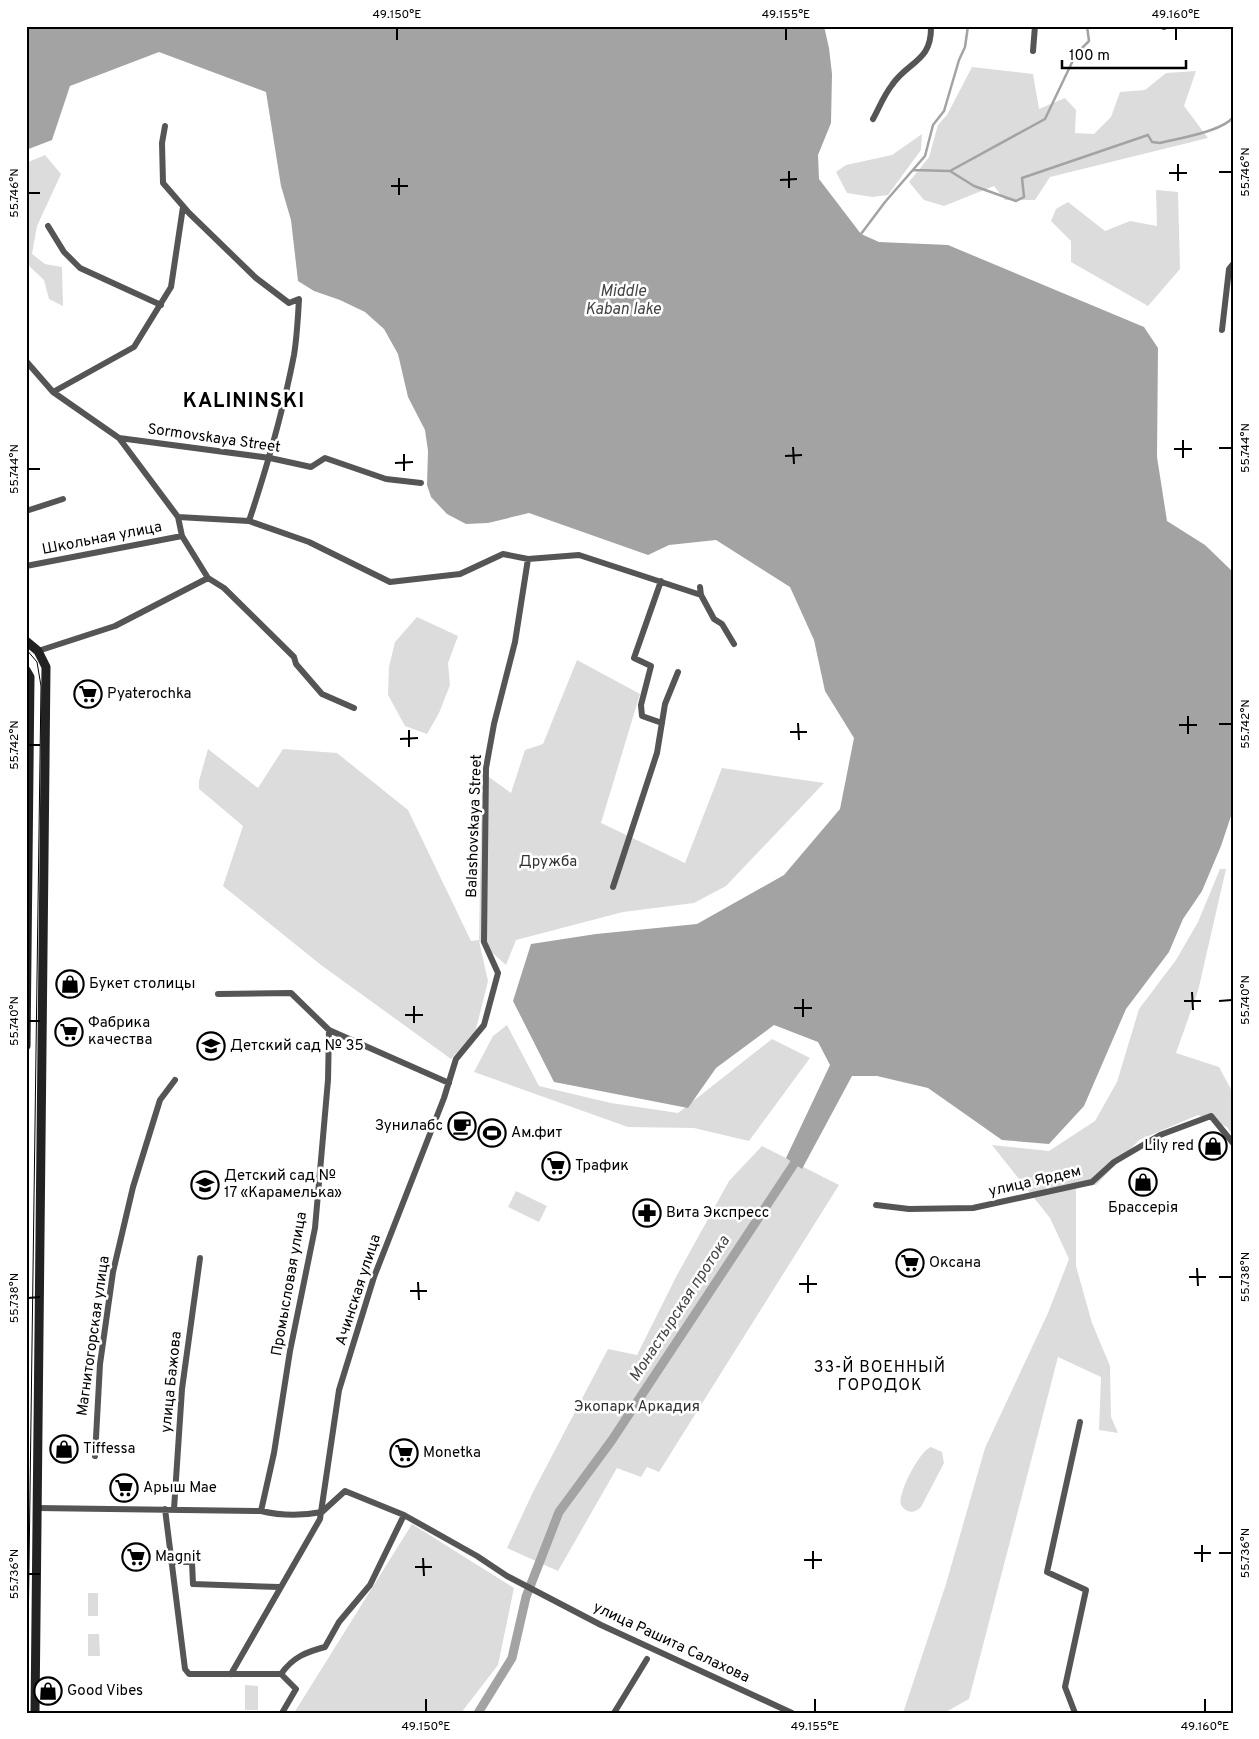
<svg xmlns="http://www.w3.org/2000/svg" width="1259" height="1739" viewBox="0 0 1259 1739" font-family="Overpass,sans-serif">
	<rect width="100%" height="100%" fill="#fff"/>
	<!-- green -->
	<path fill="#dcdcdc" d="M972 67 1033 74 1039 109 1065 98 1076 110 1075 133 1094 134 1111 117 1120 92 1145 90 1166 73 1196 71 1184 106 1208 138 1050 177 1035 200H1005L994 186 944 206 924 200 909 182 929 157 938 125 947 115Z
		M922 134 921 150 888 195 872 197 847 193 836 172 846 165 892 155Z
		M45 155 61 174 37 226 32 254 45 264 62 267 63 306 49 299 44 280 26 263V163Z
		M1156 190 1178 192 1180 269 1148 306 1071 262V241L1051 221 1056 209 1068 202 1105 231 1130 221 1157 226Z
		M417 617 458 636 448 663 450 685 439 713 427 734 405 726 388 695 389 667 395 642Z
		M577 660 640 694 601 823 685 863 722 768 824 783 726 886 694 903 623 912 516 940 506 965 479 941 488 981 475 1033 451 1059 321 965 223 886 243 826 199 789V781L208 749 258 788 283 749 337 753 408 810 471 941 479 940 482 772 511 793 525 750 543 744Z
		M1220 869H1226L1198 991 1176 1053 1219 1067 1233 1093V1136L1227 1127 1198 1115 1139 1140 1096 1185 1076 1187V1266L1092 1323 1110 1366 1111 1417 1118 1433 1099 1430 1101 1377 1058 1357 969 1699 944 1713H903L946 1584 985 1448 1048 1313 1069 1259 1050 1218 992 1145 1049 1151 1095 1121 1117 1082 1139 1009 1176 960 1198 922Z
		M507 1025 539 1086 611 1103 678 1113 772 1039 810 1058 749 1141 694 1128 628 1127 474 1072 493 1036Z
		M762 1146 839 1185 659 1472 647 1467 641 1477 617 1468 558 1571 507 1548 533 1492 608 1349 637 1355 676 1277 729 1181Z
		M516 1191 547 1206 539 1222 508 1207Z
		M931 1447 942 1452 944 1463 921 1507C914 1514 906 1513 901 1505 897 1494 920 1450 931 1447Z
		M412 1524 514 1588 498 1665 461 1713H294Z
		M88 1593H98V1616H88Z
		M88 1634H99L100 1656H88Z
		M245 1685 258 1686V1710H245Z"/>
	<!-- water -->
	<path fill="#a3a3a3" d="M26 26H824L829 48 832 74 831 123 818 155 819 179 861 234 879 242 948 245 1144 327 1158 348 1157 457 1167 521 1205 545 1233 572V810L1221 846 1202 891 1183 919 1169 952 1126 1009 1084 1106 1049 1144 1002 1140 928 1088 877 1076H852L802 1169 786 1158 830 1065 818 1042 774 1025 716 1068 688 1108 554 1082 513 1001 531 944 596 934 697 924 784 875 840 809 854 738 825 691 814 640 790 587 716 540 669 545 648 555 529 513 488 523 466 524 447 514 431 497 427 485 428 451 425 430 408 397 398 354 384 329 365 312 340 300 314 291 298 281 291 220 281 186 266 92 159 52 70 86 52 140 26 150Z"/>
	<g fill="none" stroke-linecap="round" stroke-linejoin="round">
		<!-- stream -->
		<path stroke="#a3a3a3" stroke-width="2.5" d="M913 170 950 171 974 186 1016 201 1024 197 1022 178 1148 135 1152 142 1160 143C1176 139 1224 131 1233 117
			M950 171 1045 119 1076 54 1089 41 1087 26
			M861 234 885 202 925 156 933 125 944 111 959 60 965 47 968 26"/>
		<!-- canal -->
		<path stroke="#a3a3a3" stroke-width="9" d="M478 1713 512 1658 526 1597 559 1512 612 1440 794 1164"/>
		<!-- street -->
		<path stroke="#555" stroke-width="6" d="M1164 26V27
			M1033 51 1035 26
			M873 119C879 108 884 95 892 85 908 61 932 62 931 26
			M165 126 162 143 163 183 189 213 256 278 289 303 299 299C298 317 297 337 294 355 283 412 267 467 249 521
			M48 226 64 252 80 268 161 305
			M1222 330 1229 269 1233 264
			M26 361 53 392 119 438 270 458 311 467 325 458 386 479 421 483
			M53 392 134 347 171 287 183 207
			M119 438 178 517 182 536 208 578 224 588 294 657 296 664 322 694 354 708
			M26 511 63 499
			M178 517 249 521 309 542 390 582 460 574 503 554 528 559 579 555 701 595
			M26 566 182 536
			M661 581 634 658 651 666 641 705 642 716 662 723
			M700 587 701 595 714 619 722 624 734 644
			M38 651 115 626 208 578
			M613 887 657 753 665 704 678 672
			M218 994 291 993 329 1030 449 1083
			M876 1205 909 1209 973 1208 1092 1182 1114 1162 1160 1135 1211 1116 1233 1143
			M95 1456 100 1364 113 1272 133 1187 160 1100 175 1080
			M37 1508 261 1511C282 1516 301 1516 322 1512
			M165 1509 185 1669 189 1674H281L296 1689 282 1713
			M174 1509 182 1389 200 1258
			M261 1511 274 1453 290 1351 315 1228 328 1080 329 1030
			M322 1512 345 1491 404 1515 477 1556 507 1576 601 1625 792 1713
			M171 1562H192L193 1584 279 1587
			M231 1674 320 1519 339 1390 374 1277 444 1098 456 1059 484 1025 498 973 484 942 486 768 494 724 515 642 528 559
			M281 1674C293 1657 306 1652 325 1647L339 1622 370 1585 404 1515
			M614 1713 647 1659
			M1075 1713 1065 1687 1086 1590 1047 1572 1080 1422"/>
		<!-- secondary -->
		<path stroke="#222" stroke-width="9" d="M26 641 38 651 46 667 35 1713
			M26 670 30 677 26 1046"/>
		<!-- tram -->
		<path stroke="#000" stroke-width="1" d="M26 649 37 662 41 686 27 1713"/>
	</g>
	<!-- ticks -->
	<path fill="none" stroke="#000" stroke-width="2" d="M397 28V40M786 28V40M1176 28V40M1178 164V181M789 171V188M1219 172H1232M1169 173H1187M399 178V195M780 180 797 179M391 186H408M28 193H40M1183 440V458M793 447 794 464M1219 448H1232M1174 449H1192M404 454V471M785 456 802 455M395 463 413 462M28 469H40M1188 716V734M798 723 799 740M1219 724H1232M1179 725H1197M409 730V747M790 732H807M400 739 418 738M28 745H40M1192 992 1193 1010M803 999V1017M1184 1001H1201M1219 1001 1232 1000M414 1006V1023M794 1008H812M405 1015H423M28 1021H40M1197 1268 1198 1286M808 1275V1293M1189 1277H1206M1219 1277H1232M418 1282 419 1300M799 1284H817M410 1291H427M28 1298 40 1297M1202 1545V1562M813 1551V1569M1194 1553H1211M1219 1553H1232M423 1558 424 1576M804 1560H822M415 1567H432M28 1574H40M426 1699V1712M815 1699V1712M1205 1699V1712"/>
	<!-- icons -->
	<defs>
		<g id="supermarket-ring" transform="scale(1.4375)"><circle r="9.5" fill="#fff" stroke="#000" stroke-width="1.5"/><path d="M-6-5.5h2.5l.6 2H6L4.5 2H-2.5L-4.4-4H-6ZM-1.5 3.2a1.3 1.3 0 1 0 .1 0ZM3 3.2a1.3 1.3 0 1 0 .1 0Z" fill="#000"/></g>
		<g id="shop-ring" transform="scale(1.4375)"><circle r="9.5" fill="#fff" stroke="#000" stroke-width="1.5"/><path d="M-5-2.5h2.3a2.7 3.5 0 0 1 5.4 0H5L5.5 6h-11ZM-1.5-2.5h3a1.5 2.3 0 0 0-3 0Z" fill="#000"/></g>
		<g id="school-ring" transform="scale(1.4375)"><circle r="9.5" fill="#fff" stroke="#000" stroke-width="1.5"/><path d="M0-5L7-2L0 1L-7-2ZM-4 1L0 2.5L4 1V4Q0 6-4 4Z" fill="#000"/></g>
		<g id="cafe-ring" transform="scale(1.4375)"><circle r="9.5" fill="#fff" stroke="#000" stroke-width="1.5"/><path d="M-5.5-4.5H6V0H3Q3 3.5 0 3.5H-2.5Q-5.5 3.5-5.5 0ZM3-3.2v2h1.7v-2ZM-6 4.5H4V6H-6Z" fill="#000"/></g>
		<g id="stadium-ring" transform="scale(1.4375)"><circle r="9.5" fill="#fff" stroke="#000" stroke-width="1.5"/><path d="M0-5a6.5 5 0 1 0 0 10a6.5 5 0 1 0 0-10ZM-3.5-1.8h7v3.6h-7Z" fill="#000"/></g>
		<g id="pharmacy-ring" transform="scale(1.4375)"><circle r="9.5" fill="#fff" stroke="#000" stroke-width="1.5"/><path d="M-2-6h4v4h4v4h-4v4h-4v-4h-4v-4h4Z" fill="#000"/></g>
	</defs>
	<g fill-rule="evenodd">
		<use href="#supermarket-ring" x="88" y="694"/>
		<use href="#shop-ring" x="70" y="984"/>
		<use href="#supermarket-ring" x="69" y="1032"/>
		<use href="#school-ring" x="211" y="1046"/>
		<use href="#cafe-ring" x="462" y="1126"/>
		<use href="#stadium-ring" x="492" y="1133"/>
		<use href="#shop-ring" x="1213" y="1146"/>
		<use href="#supermarket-ring" x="556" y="1166"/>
		<use href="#shop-ring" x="1143" y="1182"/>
		<use href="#school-ring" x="205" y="1185"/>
		<use href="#pharmacy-ring" x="647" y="1213"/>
		<use href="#supermarket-ring" x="910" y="1263"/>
		<use href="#shop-ring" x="64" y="1449"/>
		<use href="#supermarket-ring" x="404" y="1453"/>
		<use href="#supermarket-ring" x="124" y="1488"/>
		<use href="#supermarket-ring" x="136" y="1557"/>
		<use href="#shop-ring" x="48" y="1691"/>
	</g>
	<g text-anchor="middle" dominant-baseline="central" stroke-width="5" stroke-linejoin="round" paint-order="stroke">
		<!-- street labels -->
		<g font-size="15" fill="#000" stroke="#fff">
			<text transform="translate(214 439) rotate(8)">Sormovskaya Street</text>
			<text transform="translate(102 539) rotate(-11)">Школьная улица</text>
			<text transform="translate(475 826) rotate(-88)">Balashovskaya Street</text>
			<text transform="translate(1035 1182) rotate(-13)">улица Ярдем</text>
			<text transform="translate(290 1284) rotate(-80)">Промысловая улица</text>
			<text transform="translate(359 1290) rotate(-72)">Ачинская улица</text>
			<text transform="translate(94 1336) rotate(-82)">Магнитогорская улица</text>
			<text transform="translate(172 1382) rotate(-84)">улица Бажова</text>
			<text transform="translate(671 1643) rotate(25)">улица Рашита Салахова</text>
		</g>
		<!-- poi labels -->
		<g font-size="15" fill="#000" stroke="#fff" text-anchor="start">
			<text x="107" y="694">Pyaterochka</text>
			<text x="89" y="984">Букет столицы</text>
			<text x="88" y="1023">Фабрика<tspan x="88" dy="17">качества</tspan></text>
			<text x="230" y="1046">Детский сад № 35</text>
			<text x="443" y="1126" text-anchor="end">Зунилабс</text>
			<text x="511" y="1133">Ам.фит</text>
			<text x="1194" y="1146" text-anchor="end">Lily red</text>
			<text x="575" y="1166">Трафик</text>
			<text x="224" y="1176">Детский сад №<tspan x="224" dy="17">17 «Карамелька»</tspan></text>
			<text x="1143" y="1208" text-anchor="middle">Брассерiя</text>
			<text x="666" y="1213">Вита Экспресс</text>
			<text x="929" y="1263">Оксана</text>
			<text x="83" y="1449">Tiffessa</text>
			<text x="423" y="1453">Monetka</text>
			<text x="143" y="1488">Арыш Мае</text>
			<text x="155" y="1557">Magnit</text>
			<text x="67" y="1691">Good Vibes</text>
		</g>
		<!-- park labels -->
		<g font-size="15" fill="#333" stroke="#fff">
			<text x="548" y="862">Дружба</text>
			<text x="637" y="1407">Экопарк Аркадия</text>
		</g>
		<!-- water labels -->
		<g font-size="16" font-style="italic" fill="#444" stroke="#fff">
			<text x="623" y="292">Middle<tspan x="623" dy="18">Kaban lake</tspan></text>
			<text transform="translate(680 1309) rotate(-57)">Монастырская протока</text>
		</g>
		<!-- neighbourhood labels -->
		<g font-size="16" letter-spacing="1" fill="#000" stroke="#fff">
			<text x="880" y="1368">33-Й ВОЕННЫЙ<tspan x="880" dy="18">ГОРОДОК</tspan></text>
		</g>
		<!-- district labels -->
		<g font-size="20" font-weight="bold" letter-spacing="1" fill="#000" stroke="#fff">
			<text x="244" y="402">KALININSKI</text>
		</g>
	</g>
	<!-- border -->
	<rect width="1259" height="1739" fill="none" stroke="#ffffff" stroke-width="55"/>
	<!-- scale -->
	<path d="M1062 60v8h124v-8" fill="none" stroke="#000000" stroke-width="2.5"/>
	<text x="1069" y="60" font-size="15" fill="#000000" stroke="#ffffff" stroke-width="4" paint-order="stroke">100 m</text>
	<rect x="28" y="28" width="1204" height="1684" fill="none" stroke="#000" stroke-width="2"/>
	<g font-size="12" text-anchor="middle" fill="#000">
		<text x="397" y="18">49.150°E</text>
		<text x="786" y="18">49.155°E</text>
		<text x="1176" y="18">49.160°E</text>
		<text transform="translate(1245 172) rotate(-90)" y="4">55.746°N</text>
		<text transform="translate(14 193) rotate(-90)" y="4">55.746°N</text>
		<text transform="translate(1245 448) rotate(-90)" y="4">55.744°N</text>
		<text transform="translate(14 469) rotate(-90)" y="4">55.744°N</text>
		<text transform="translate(1245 724) rotate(-90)" y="4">55.742°N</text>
		<text transform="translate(14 745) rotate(-90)" y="4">55.742°N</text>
		<text transform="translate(1245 1000) rotate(-90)" y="4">55.740°N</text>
		<text transform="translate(14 1021) rotate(-90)" y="4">55.740°N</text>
		<text transform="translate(1245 1277) rotate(-90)" y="4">55.738°N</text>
		<text transform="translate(14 1298) rotate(-90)" y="4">55.738°N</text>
		<text transform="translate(1245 1553) rotate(-90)" y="4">55.736°N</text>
		<text transform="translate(14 1574) rotate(-90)" y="4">55.736°N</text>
		<text x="426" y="1730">49.150°E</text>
		<text x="815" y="1730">49.155°E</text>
		<text x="1205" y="1730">49.160°E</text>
	</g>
</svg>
